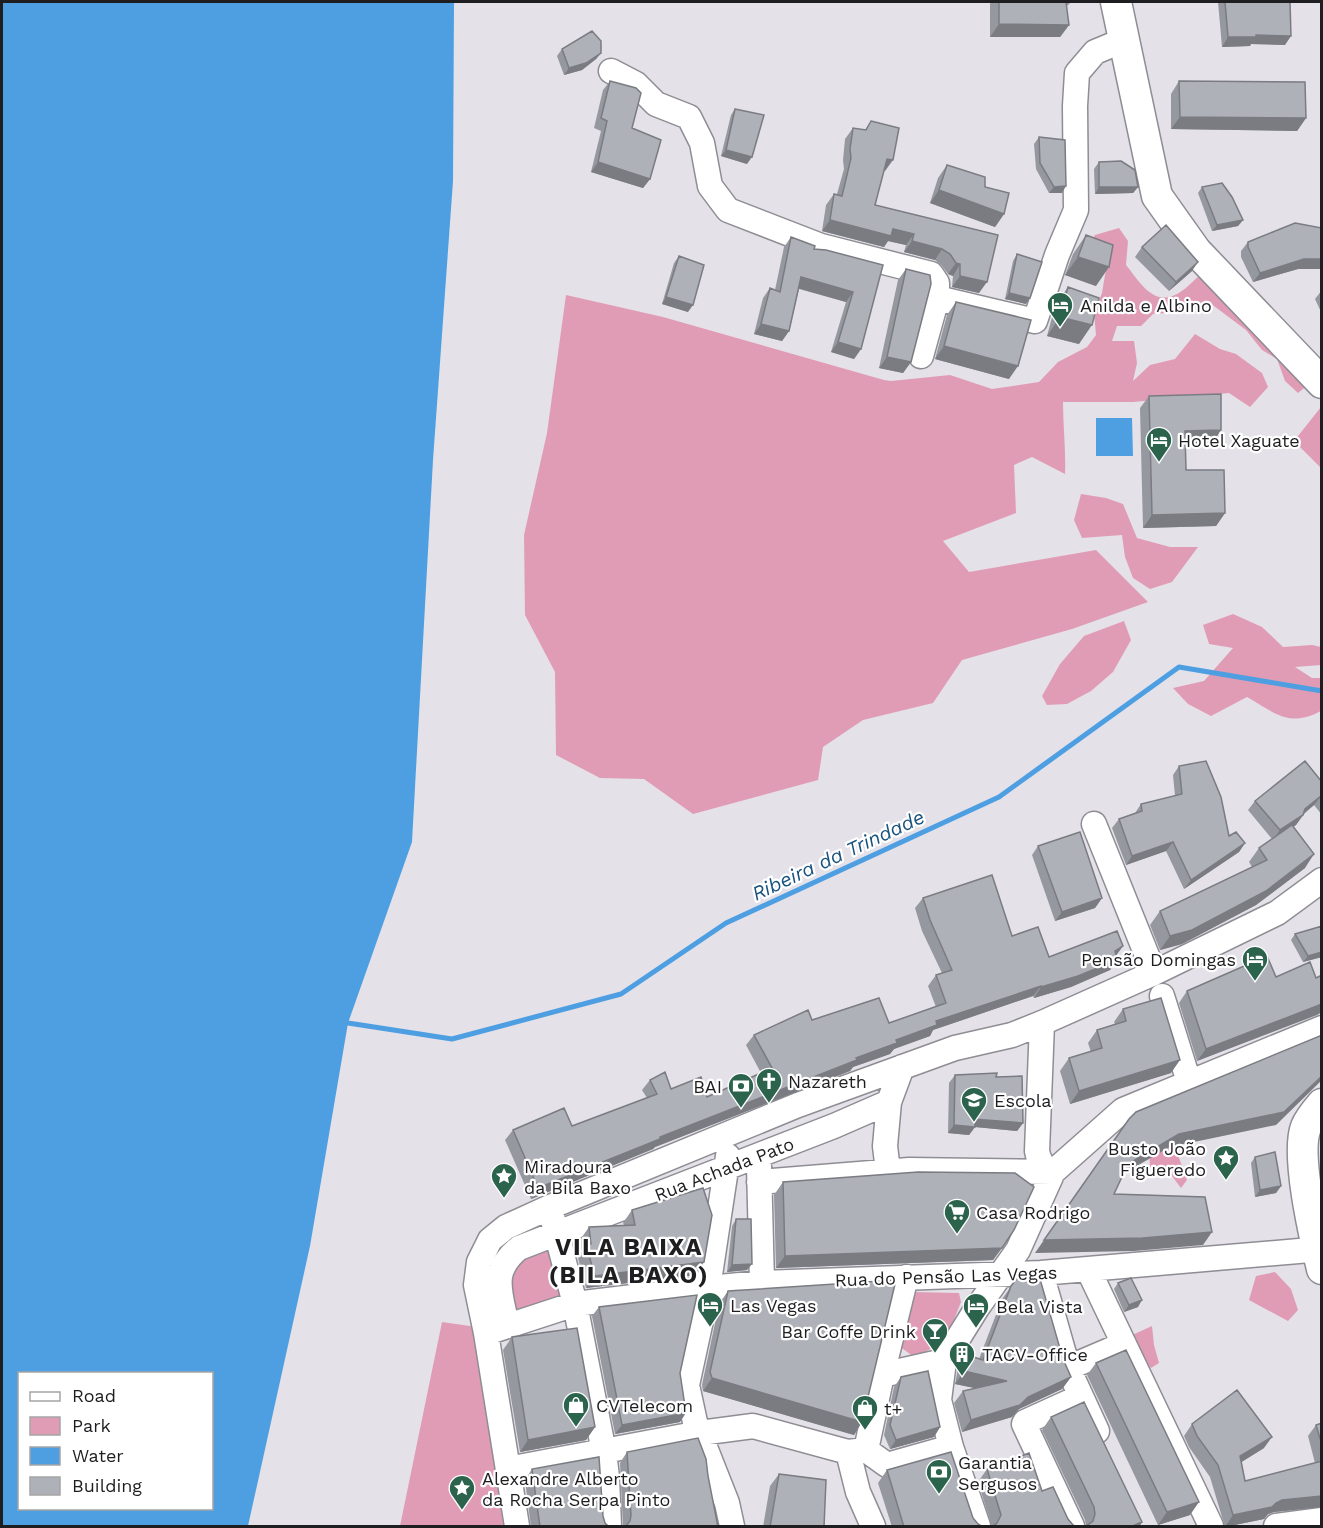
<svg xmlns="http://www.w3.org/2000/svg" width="1323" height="1528" viewBox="0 0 1323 1528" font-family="'Work Sans',sans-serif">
	<rect width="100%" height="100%" fill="#e4e1e9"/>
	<!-- green -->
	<path fill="#e19cb5" d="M1119 228 1128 241 1126 265C1139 281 1153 307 1177 294 1185 290 1192 282 1199 276L1309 384 1298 393 1285 381 1277 359 1262 350 1246 330 1210 303 1180 312 1153 314 1141 326H1117L1112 341H1134L1137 363 1133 381 1150 365 1175 359 1195 334 1220 349 1236 354 1262 373 1268 387 1250 407 1229 393 1133 402H1063C1063 427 1066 450 1065 474L1032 457 1014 465 1016 513 943 541 969 572 1096 550 1148 602 1072 629 962 660 933 703 863 720 823 747 818 780 693 814 644 779 600 778 556 755 555 672 525 615 524 535 547 433 566 295 663 317 884 380 891 381 950 375 992 389 1039 382 1058 362 1087 347 1096 335 1094 313 1102 293 1107 263 1086 250 1095 235Z
		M1321 407V468L1294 441Z
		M1081 494 1106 498 1123 504 1137 538 1170 547H1198L1172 582 1150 589 1133 578 1125 557 1122 535 1082 538 1074 520Z
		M1233 614 1262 627 1283 647 1312 645 1321 647V665L1295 667 1312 678H1321V711C1289 728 1275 713 1247 697L1211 716 1188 704 1173 688 1204 681 1233 648 1209 644 1203 625Z
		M1124 621 1131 640 1113 672 1091 691 1067 704 1047 705 1042 696 1060 664 1084 636Z
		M1162 1143 1178 1155 1187 1180 1181 1188 1172 1176 1159 1177 1150 1167 1149 1149Z
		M543 1236 565 1301 500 1320 496 1263Z
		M1275 1272 1291 1289 1298 1310 1288 1321 1249 1300 1256 1276Z
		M912 1292 959 1293 961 1302 945 1342 914 1357 899 1346Z
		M442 1322 491 1329 508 1526H400Z
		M1152 1326 1154 1345 1159 1363 1151 1368 1138 1354 1130 1336Z"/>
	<!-- water -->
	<path fill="#4e9fe2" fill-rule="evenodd" d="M2 2H454L453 181 433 460 412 842 348 1023 310 1246 248 1526H2ZM20 1374H212V1508H20Z
		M1096 418H1132L1133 456H1096Z"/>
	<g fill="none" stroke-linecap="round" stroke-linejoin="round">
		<!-- stream -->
		<path stroke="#4e9fe2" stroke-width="5" d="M348 1023 452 1039 621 994 726 923 999 797 1179 667 1322 691"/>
		<!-- minor casing -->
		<g stroke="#8f8d94" stroke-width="27">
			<path id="minor" d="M611 71 636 84 656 104 689 117 702 143 710 186 728 210 821 246 931 274 937 283V298L1035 321 1057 255 1076 210 1075 106 1077 73 1095 52 1124 40
				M921 356 937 298
				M1094 824 1154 973
				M1162 996 1189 1082
				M1042 1023 1037 1151C1039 1162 1043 1167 1053 1172
				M728 1156 708 1288 687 1385 695 1422 727 1503 732 1526
				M759 1166 762 1283
				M888 1171 885 1146 889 1102
				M759 1182 909 1170 1053 1172
				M553 1220 575 1304 604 1452 607 1477 609 1526
				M1088 1269 1211 1526
				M1041 1273 1068 1368 1097 1431
				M507 1326C501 1293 489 1272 519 1248L834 1126 889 1102 902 1067
				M486 1333 575 1304 708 1288 762 1283 1041 1273 1322 1249
				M1068 1368 1124 1344
				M882 1375 906 1277
				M866 1450 887 1465 951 1447
				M848 1452 866 1450 882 1375 944 1361
				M508 1469 700 1433 753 1426 848 1452 858 1492 873 1526
				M517 1526 486 1333 476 1285 479 1262 490 1240 506 1227 550 1207 798 1105 955 1048 1012 1035 1042 1023 1154 973 1277 913 1322 880
				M978 1526 951 1447 939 1400 944 1361 977 1308 1018 1250 1053 1172 1123 1110 1322 1028
				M1072 1526 1024 1424 1025 1422 1080 1397
				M1276 1526 1322 1520"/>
		</g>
		<!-- major casing -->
		<g stroke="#8f8d94" stroke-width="33">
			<path id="major" d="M1116 2 1157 196 1196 251 1322 383
				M1322 1104C1316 1111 1309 1119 1306 1127 1295 1154 1315 1239 1322 1269"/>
		</g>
		<!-- minor -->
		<use href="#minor" stroke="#fff" stroke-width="24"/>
		<!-- major -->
		<use href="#major" stroke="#fff" stroke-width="30"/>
	</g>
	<!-- wall -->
	<path fill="#96989f" d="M991 2H1071L1066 7 1069 25 1060 37H990V4Z
		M1218 2H1290L1285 45 1251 44 1250 46 1222 47Z
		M562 49 601 53 596 59 582 70 564 75 557 56Z
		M610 81 632 128 650 179 643 188 591 172 601 131 594 128 603 90Z
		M1179 81 1306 118 1297 131 1171 129V94Z
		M735 109 747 164 721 156 731 115Z
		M871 121 885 171H884L875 205 998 235 979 293 952 287 953 276 948 274 942 266 935 260 904 252 906 245 888 241 884 247 822 231 826 205 834 194H837L844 169 843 160 845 139 853 128 865 130Z
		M1039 137 1062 193H1049L1036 169 1034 144Z
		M1099 162 1138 187 1133 193 1095 194 1094 169Z
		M947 165 985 187 1004 214 995 227 930 203 938 178Z
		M1202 187 1243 220 1238 226 1212 231 1198 193Z
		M1086 235 1096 286 1065 275 1073 254Z
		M791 237 814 249 883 265 861 349 854 359 831 352 846 302 799 289 789 331 782 341 754 334 763 298 770 288 775 290 784 247Z
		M1248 242 1298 269 1253 282 1241 257V251Z
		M1142 247 1192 271 1169 291 1135 257Z
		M1017 254 1026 304 1005 299 1013 261Z
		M679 256 688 312 662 304 674 263Z
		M906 269 911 362 903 373 879 368 898 280Z
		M1068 287 1079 344 1047 336 1055 306Z
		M1322 290V314L1315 299Z
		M956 302 1009 379 935 359 947 315Z
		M1149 396 1213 443 1185 444 1186 470 1225 513 1216 526 1143 528 1140 408Z
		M1179 766 1229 836 1245 843 1239 852 1184 889 1166 851 1126 865 1112 828 1119 819 1135 813 1141 804 1175 796 1173 775Z
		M1322 782V815L1314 805 1304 814 1296 825 1293 827 1305 868 1256 905 1182 944 1160 950 1150 925 1160 911 1252 867 1249 862 1259 848 1272 839 1248 810 1255 801Z
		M1038 846 1102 898 1095 908 1055 921 1032 855Z
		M923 898 1012 936 1049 957 1123 946 1116 955 1117 960 1110 970 1071 987 1034 998 1033 996 933 1030 930 1036 894 1049 890 1054 853 1067 850 1071 655 1147 653 1149 531 1199 505 1140 513 1130 572 1126 647 1098 642 1090 650 1080 671 1089 707 1097 761 1073 746 1045 754 1035 812 1020 889 1023 936 1007 928 986 936 975 942 973 922 931 915 908Z
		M1295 934 1322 957 1303 962 1291 940Z
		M1322 975V1012L1197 1061 1179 1003 1187 991 1276 977 1316 978Z
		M1123 1009 1171 1073 1070 1104 1060 1071 1069 1058 1091 1052 1088 1043 1097 1030 1115 1024 1114 1022Z
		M955 1075 996 1077 1023 1123 1017 1131 975 1127 969 1135 948 1133 949 1083Z
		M1255 1157 1281 1186 1276 1193 1255 1197 1251 1163Z
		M783 1182 1014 1230 993 1260 776 1268 774 1195Z
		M632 1210 696 1275 586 1288 578 1258 582 1252 580 1240 589 1227 624 1225 623 1223Z
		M736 1219 747 1270 727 1272 732 1226Z
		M1019 1276 1063 1359 1071 1377 1062 1389 1019 1409 1012 1417 962 1432 954 1403 963 1391 975 1388 955 1384 958 1368 967 1355 979 1359 1002 1299Z
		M1118 1283 1138 1307 1124 1312 1114 1289Z
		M728 1291 862 1422 854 1435 703 1391 702 1385 719 1304Z
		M599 1307 680 1373V1422L615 1434 592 1316Z
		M512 1337 595 1427 586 1440 520 1452 503 1350Z
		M1096 1363 1190 1515 1158 1525 1087 1375Z
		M901 1377 940 1427 934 1437 890 1449 884 1435 894 1387Z
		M1051 1417 1142 1522 1139 1527H1086L1085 1520 1042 1430Z
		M1322 1423V1507L1274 1512 1268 1514 1264 1519 1225 1527 1210 1477 1189 1447 1184 1436 1192 1424 1264 1448 1241 1462 1245 1481 1315 1463 1308 1436 1316 1425Z
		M627 1452 708 1476 718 1527H623L620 1463Z
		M532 1469 605 1523 609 1527H531L525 1480Z
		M987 1469 1042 1491 1073 1525 992 1527 978 1482Z
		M887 1470 973 1518 978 1524 983 1527H892L878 1483Z
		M779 1474 824 1527H763L770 1486Z"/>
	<!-- shaded-wall -->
	<path fill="#7a7c82" d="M999 24 1069 25 1060 37H990Z
		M1256 35 1291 36 1285 45 1251 44 1250 46 1222 47 1228 37Z
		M601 53 596 59 582 70 564 75 569 68Z
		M1180 117 1306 118 1297 131 1171 129Z
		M726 150 752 157 747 164 721 156Z
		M887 159 893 160 885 171 880 170Z
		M598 162 650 179 643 188 591 172Z
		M1066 186 1062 193H1049L1054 187Z
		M1099 187H1138L1133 193 1095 194Z
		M939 190 1004 214 995 227 930 203Z
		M830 220 893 229 914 234 906 245 888 241 884 247 822 231Z
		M1243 220 1238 226 1212 231 1217 225Z
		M912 241 942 249 935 260 904 252Z
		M1078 257 1109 267 1096 286 1065 275Z
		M1304 259H1322V269H1298L1253 282 1260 273Z
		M1198 262 1192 271 1169 291 1176 282Z
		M956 263 960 264 953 276 948 274Z
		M960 276 987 282 979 293 952 287Z
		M801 277 853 292 846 302 794 287Z
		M1009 293 1030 298 1026 304 1005 299Z
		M666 297 693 305 688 312 662 304Z
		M1060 317 1092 325 1079 344 1047 336Z
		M761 324 789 331 782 341 754 334Z
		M838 342 861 349 854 359 831 352Z
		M944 346 1018 366 1009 379 935 359Z
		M887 357 911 362 903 373 879 368Z
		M1221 430 1213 443 1176 444 1185 431Z
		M1225 513 1216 526 1143 528 1152 515Z
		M1321 796 1314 805 1298 818 1305 809Z
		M1303 815 1296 825 1273 840 1280 830Z
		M1173 842 1166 851 1126 865 1132 856Z
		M1245 843 1239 852 1184 889 1191 880Z
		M1314 854 1305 868 1256 905 1182 944 1160 950 1170 936Z
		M1102 898 1095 908 1055 921 1062 912Z
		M1123 946 1115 957V951Z
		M1322 952V957L1303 962 1308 956Z
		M1117 960 1110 970 1071 987 1034 998 1041 987Z
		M1041 986 1033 996 933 1030 930 1036 894 1049 890 1054 853 1067 850 1071 655 1147 653 1149 531 1199 538 1188 660 1137 856 1058 936 1021Z
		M1322 1004V1012L1317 1015 1197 1061 1206 1049Z
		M1180 1060 1171 1073 1070 1104 1079 1091Z
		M1322 1076V1080L1276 1125 1170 1147 1119 1176 1128 1164 1179 1134Z
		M974 1119 1023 1123 1017 1131 975 1127 969 1135 948 1133 954 1125Z
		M1281 1186 1276 1193 1255 1197 1260 1190Z
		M1212 1232 1203 1245 1134 1251 1035 1253 1044 1240Z
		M1002 1248 993 1260 776 1268 785 1256Z
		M704 1262 696 1275 586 1288 595 1276Z
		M752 1264 747 1270 727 1272 732 1265Z
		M1142 1300 1138 1307 1124 1312 1129 1305Z
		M964 1371 1007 1381 998 1393 955 1384Z
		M1071 1377 1062 1389 1019 1409 1012 1417 962 1432 971 1420 1028 1397Z
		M712 1378 862 1422 854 1435 703 1391Z
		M686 1413 680 1422 615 1434 622 1425Z
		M595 1427 586 1440 520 1452 528 1440Z
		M940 1427 934 1437 890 1449 896 1440Z
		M1272 1437 1264 1448 1232 1468 1240 1456Z
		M1322 1496V1507L1274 1512 1268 1514 1264 1519 1225 1527 1233 1515 1282 1500Z
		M1199 1502 1190 1515 1158 1525 1167 1512Z
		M1142 1522 1139 1527H1130Z"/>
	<!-- building -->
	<path fill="#afb1b9" stroke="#7a7c82" stroke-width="1.5" d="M999 2H1068H1066L1069 25 999 24Z
		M1225 2H1290L1291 36 1256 35V37H1228Z
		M592 31 601 41V53L586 63 569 68 562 49Z
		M610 81 636 88 641 93 632 128 661 140 650 179 598 162 607 121 601 118Z
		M1179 81 1305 82 1306 118 1180 117Z
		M735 109 764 115 752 157 726 150Z
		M871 121 899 128 893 160 887 159 875 205 998 235 987 282 960 276V264L956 263 950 254 942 249 912 241 914 234 893 229 891 236 830 220 834 194 842 196 851 158 850 149 853 128 866 130Z
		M1039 137 1065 140 1066 186 1054 187 1040 163Z
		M1121 161 1135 170 1138 187H1099V162Z
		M947 165 985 177V187L1009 193 1004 214 939 190Z
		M1222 183 1232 197 1243 220 1217 225 1202 187Z
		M1295 223 1322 228V259H1304L1260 273 1248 247V242Z
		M1166 225 1198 262 1176 282 1142 247Z
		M1086 235 1113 245 1109 267 1078 257Z
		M791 237 815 246 814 249 826 250 883 265 861 349 838 342 853 292 801 277 789 331 761 324 770 288 780 292Z
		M1017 254 1042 262 1030 298 1009 293Z
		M679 256 704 265 693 305 666 297Z
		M906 269 930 275 931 284 911 362 887 357Z
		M1068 287 1099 298 1092 325 1060 317Z
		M956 302 1031 320 1018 366 944 346Z
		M1221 394V430L1185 431 1186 470H1224L1225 513 1152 515 1149 396Z
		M1206 761 1221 797 1229 836 1236 832 1245 843 1191 880 1173 842 1132 856 1119 819 1142 811 1141 804 1182 794 1179 766Z
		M1305 761 1322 782V797L1321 796 1305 809 1303 815 1280 830 1255 801Z
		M1292 825 1314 854 1266 891 1192 930 1170 936 1160 911 1267 860 1259 848Z
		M1080 832 1102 898 1062 912 1038 846Z
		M992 875 1012 936 1038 927 1049 957 1117 931 1123 946 1115 951 1117 960 1078 976 1041 987V986L936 1021 937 1025 896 1040 897 1043 856 1058 857 1060 660 1137V1139L538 1188 513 1130 564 1108 572 1126 657 1094 650 1080 665 1072 671 1089 701 1077 707 1097 772 1068 754 1035 808 1010 812 1020 879 998 889 1023 946 1003 936 975 952 970 930 920 923 898Z
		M1322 926V952L1308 956 1295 934Z
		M1267 956 1276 977 1310 962 1316 978 1322 975V1004L1206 1049 1187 991Z
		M1161 998 1180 1060 1079 1091 1069 1058 1102 1048 1097 1030 1126 1021 1123 1009Z
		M1322 1035V1076L1284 1112 1179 1134 1128 1164 1114 1194 1205 1197 1212 1232 1143 1238 1044 1240 1129 1119 1136 1112Z
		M997 1073 996 1077 1022 1076 1023 1123 974 1119 975 1127 954 1125 955 1075Z
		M1275 1152 1281 1186 1260 1190 1255 1157Z
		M918 1172 1015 1173 1034 1187 1014 1230 1002 1248 785 1256 783 1182Z
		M703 1188 712 1215 704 1262 595 1276 586 1245 591 1244 589 1227 635 1225 632 1210Z
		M736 1219H751L752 1264 732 1265Z
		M1032 1275 1040 1279 1063 1359 1071 1377 1028 1397 1020 1405 971 1420 963 1391 1007 1381 964 1371 967 1355 983 1360 1011 1286 1019 1276Z
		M1131 1278 1142 1300 1129 1305 1118 1283Z
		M896 1280 862 1422 712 1378 710 1372 728 1291Z
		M697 1295 680 1373 686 1413 622 1425 599 1307Z
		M577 1328 595 1427 528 1440 512 1337Z
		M1126 1350 1199 1502 1167 1512 1096 1363Z
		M928 1371 940 1427 896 1440 890 1425 901 1377Z
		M1237 1390 1272 1437 1240 1456 1245 1481 1322 1461V1496L1282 1500 1276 1503 1272 1507 1233 1515 1218 1465 1197 1436 1192 1424Z
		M1084 1402 1142 1522 1130 1527H1085L1093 1521 1095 1514 1094 1507 1051 1417Z
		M1322 1423V1445L1316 1425Z
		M698 1438 706 1459 708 1476 718 1527H625L630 1521 631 1515 627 1452Z
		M951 1452 973 1518 978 1524 983 1527H904L887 1470Z
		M1029 1453 1042 1491 1053 1487 1068 1519 1073 1525 1077 1527H992L997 1523 1001 1515 987 1469Z
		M599 1457 603 1516 605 1523 609 1527H540L532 1469Z
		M779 1474 826 1480 824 1527H770Z"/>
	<!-- icons -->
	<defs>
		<g id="hotel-pin" transform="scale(1.35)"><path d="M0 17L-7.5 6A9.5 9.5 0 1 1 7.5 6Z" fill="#2b634c" stroke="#fff"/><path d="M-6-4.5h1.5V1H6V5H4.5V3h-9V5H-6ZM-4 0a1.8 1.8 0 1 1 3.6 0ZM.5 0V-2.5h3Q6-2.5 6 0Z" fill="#fff"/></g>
		<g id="church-pin" transform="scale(1.35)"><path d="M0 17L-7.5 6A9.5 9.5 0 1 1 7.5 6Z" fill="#2b634c" stroke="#fff"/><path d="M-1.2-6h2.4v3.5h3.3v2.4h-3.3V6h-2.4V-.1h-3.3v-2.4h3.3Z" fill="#fff"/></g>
		<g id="bank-pin" transform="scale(1.35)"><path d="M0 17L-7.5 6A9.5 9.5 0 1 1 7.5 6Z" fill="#2b634c" stroke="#fff"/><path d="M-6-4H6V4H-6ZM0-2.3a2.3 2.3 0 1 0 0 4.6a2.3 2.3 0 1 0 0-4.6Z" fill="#fff"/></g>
		<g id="school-pin" transform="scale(1.35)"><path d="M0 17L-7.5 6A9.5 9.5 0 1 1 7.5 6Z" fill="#2b634c" stroke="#fff"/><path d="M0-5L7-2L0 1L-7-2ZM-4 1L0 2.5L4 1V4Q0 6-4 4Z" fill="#fff"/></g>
		<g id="sight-pin" transform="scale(1.35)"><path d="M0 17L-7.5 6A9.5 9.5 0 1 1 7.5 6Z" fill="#2b634c" stroke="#fff"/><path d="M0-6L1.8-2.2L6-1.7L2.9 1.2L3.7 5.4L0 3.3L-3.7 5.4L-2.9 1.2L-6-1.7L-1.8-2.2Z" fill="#fff"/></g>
		<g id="supermarket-pin" transform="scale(1.35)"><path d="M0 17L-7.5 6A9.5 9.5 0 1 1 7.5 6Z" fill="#2b634c" stroke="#fff"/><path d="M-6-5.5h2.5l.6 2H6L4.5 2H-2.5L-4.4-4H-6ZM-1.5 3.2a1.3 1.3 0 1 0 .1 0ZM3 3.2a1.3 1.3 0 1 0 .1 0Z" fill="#fff"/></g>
		<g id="bar-pin" transform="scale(1.35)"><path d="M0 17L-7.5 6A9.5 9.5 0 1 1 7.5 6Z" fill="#2b634c" stroke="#fff"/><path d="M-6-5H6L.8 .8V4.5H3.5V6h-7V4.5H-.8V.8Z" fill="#fff"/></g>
		<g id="building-pin" transform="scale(1.35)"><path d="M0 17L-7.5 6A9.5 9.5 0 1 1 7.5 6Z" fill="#2b634c" stroke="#fff"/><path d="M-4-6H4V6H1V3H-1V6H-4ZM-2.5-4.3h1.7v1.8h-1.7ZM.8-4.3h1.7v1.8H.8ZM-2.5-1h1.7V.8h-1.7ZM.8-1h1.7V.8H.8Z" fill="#fff"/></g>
		<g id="shop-pin" transform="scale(1.35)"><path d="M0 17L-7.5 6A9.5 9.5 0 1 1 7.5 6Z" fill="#2b634c" stroke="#fff"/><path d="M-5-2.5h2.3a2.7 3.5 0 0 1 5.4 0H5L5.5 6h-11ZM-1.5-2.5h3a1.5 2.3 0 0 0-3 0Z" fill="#fff"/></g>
	</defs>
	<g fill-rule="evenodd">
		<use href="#hotel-pin" x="1060" y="305"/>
		<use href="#hotel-pin" x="1159" y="440"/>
		<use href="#hotel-pin" x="1255" y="959"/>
		<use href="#church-pin" x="769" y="1081"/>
		<use href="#bank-pin" x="741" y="1086"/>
		<use href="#school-pin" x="974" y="1100"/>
		<use href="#sight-pin" x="1226" y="1158"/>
		<use href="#sight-pin" x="504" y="1176"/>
		<use href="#supermarket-pin" x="957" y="1212"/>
		<use href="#hotel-pin" x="710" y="1305"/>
		<use href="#hotel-pin" x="976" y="1306"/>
		<use href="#bar-pin" x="935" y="1331"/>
		<use href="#building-pin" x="962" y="1354"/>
		<use href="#shop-pin" x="576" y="1405"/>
		<use href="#shop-pin" x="865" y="1408"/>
		<use href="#bank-pin" x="939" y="1472"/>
		<use href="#sight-pin" x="462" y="1488"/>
	</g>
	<g text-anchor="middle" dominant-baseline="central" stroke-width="4.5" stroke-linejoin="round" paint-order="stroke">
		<!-- poi labels -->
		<g font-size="18" fill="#1e1d20" stroke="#fff" text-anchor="start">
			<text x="1080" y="305">Anilda e Albino</text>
			<text x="1178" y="440">Hotel Xaguate</text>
			<text x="1236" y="959" text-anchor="end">Pensão Domingas</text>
			<text x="788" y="1081">Nazareth</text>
			<text x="722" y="1086" text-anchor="end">BAI</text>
			<text x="994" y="1100">Escola</text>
			<text x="1206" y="1148" text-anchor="end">Busto João<tspan x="1206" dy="21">Figueredo</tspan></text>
			<text x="524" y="1166">Miradoura<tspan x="524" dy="21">da Bila Baxo</tspan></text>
			<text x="976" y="1212">Casa Rodrigo</text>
			<text x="730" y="1305">Las Vegas</text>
			<text x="996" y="1306">Bela Vista</text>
			<text x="916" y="1331" text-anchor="end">Bar Coffe Drink</text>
			<text x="982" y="1354">TACV-Office</text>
			<text x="596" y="1405">CVTelecom</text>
			<text x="884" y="1408">t+</text>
			<text x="958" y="1462">Garantia<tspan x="958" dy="21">Sergusos</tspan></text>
			<text x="482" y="1478">Alexandre Alberto<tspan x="482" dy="21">da Rocha Serpa Pinto</tspan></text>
		</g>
		<!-- street labels -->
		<g font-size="18" fill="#1e1d20" stroke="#fff">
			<text transform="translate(724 1169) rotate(-21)">Rua Achada Pato</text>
			<text transform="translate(946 1276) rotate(-2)">Rua do Pensão Las Vegas</text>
		</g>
		<!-- water labels -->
		<g font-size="20" font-style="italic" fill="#18527e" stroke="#fff">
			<text transform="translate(838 855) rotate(-25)">Ribeira da Trindade</text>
		</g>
		<!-- district labels -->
		<g font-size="24" font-weight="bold" letter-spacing="1.5" fill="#1e1d20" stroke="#fff">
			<text x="629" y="1247">VILA BAIXA<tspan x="629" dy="28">(BILA BAXO)</tspan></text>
		</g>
	</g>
	<!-- border -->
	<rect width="1323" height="1528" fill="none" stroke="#1e1d20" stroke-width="6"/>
	<!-- legend -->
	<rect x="18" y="1372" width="195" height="138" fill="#ffffff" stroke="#a5a5a6" stroke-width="1.5"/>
	<rect x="30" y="1392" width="30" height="9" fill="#ffffff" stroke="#a5a5a6" stroke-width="1.5"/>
	<text x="72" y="1402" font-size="18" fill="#1e1d20">Road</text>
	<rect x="30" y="1417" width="30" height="18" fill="#e19cb5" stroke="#a5a5a6" stroke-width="1.5"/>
	<text x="72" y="1432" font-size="18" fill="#1e1d20">Park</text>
	<rect x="30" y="1447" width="30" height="18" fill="#4e9fe2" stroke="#a5a5a6" stroke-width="1.5"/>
	<text x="72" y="1462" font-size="18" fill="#1e1d20">Water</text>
	<rect x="30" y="1477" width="30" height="18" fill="#afb1b9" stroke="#a5a5a6" stroke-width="1.5"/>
	<text x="72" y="1492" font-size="18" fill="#1e1d20">Building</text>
</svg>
